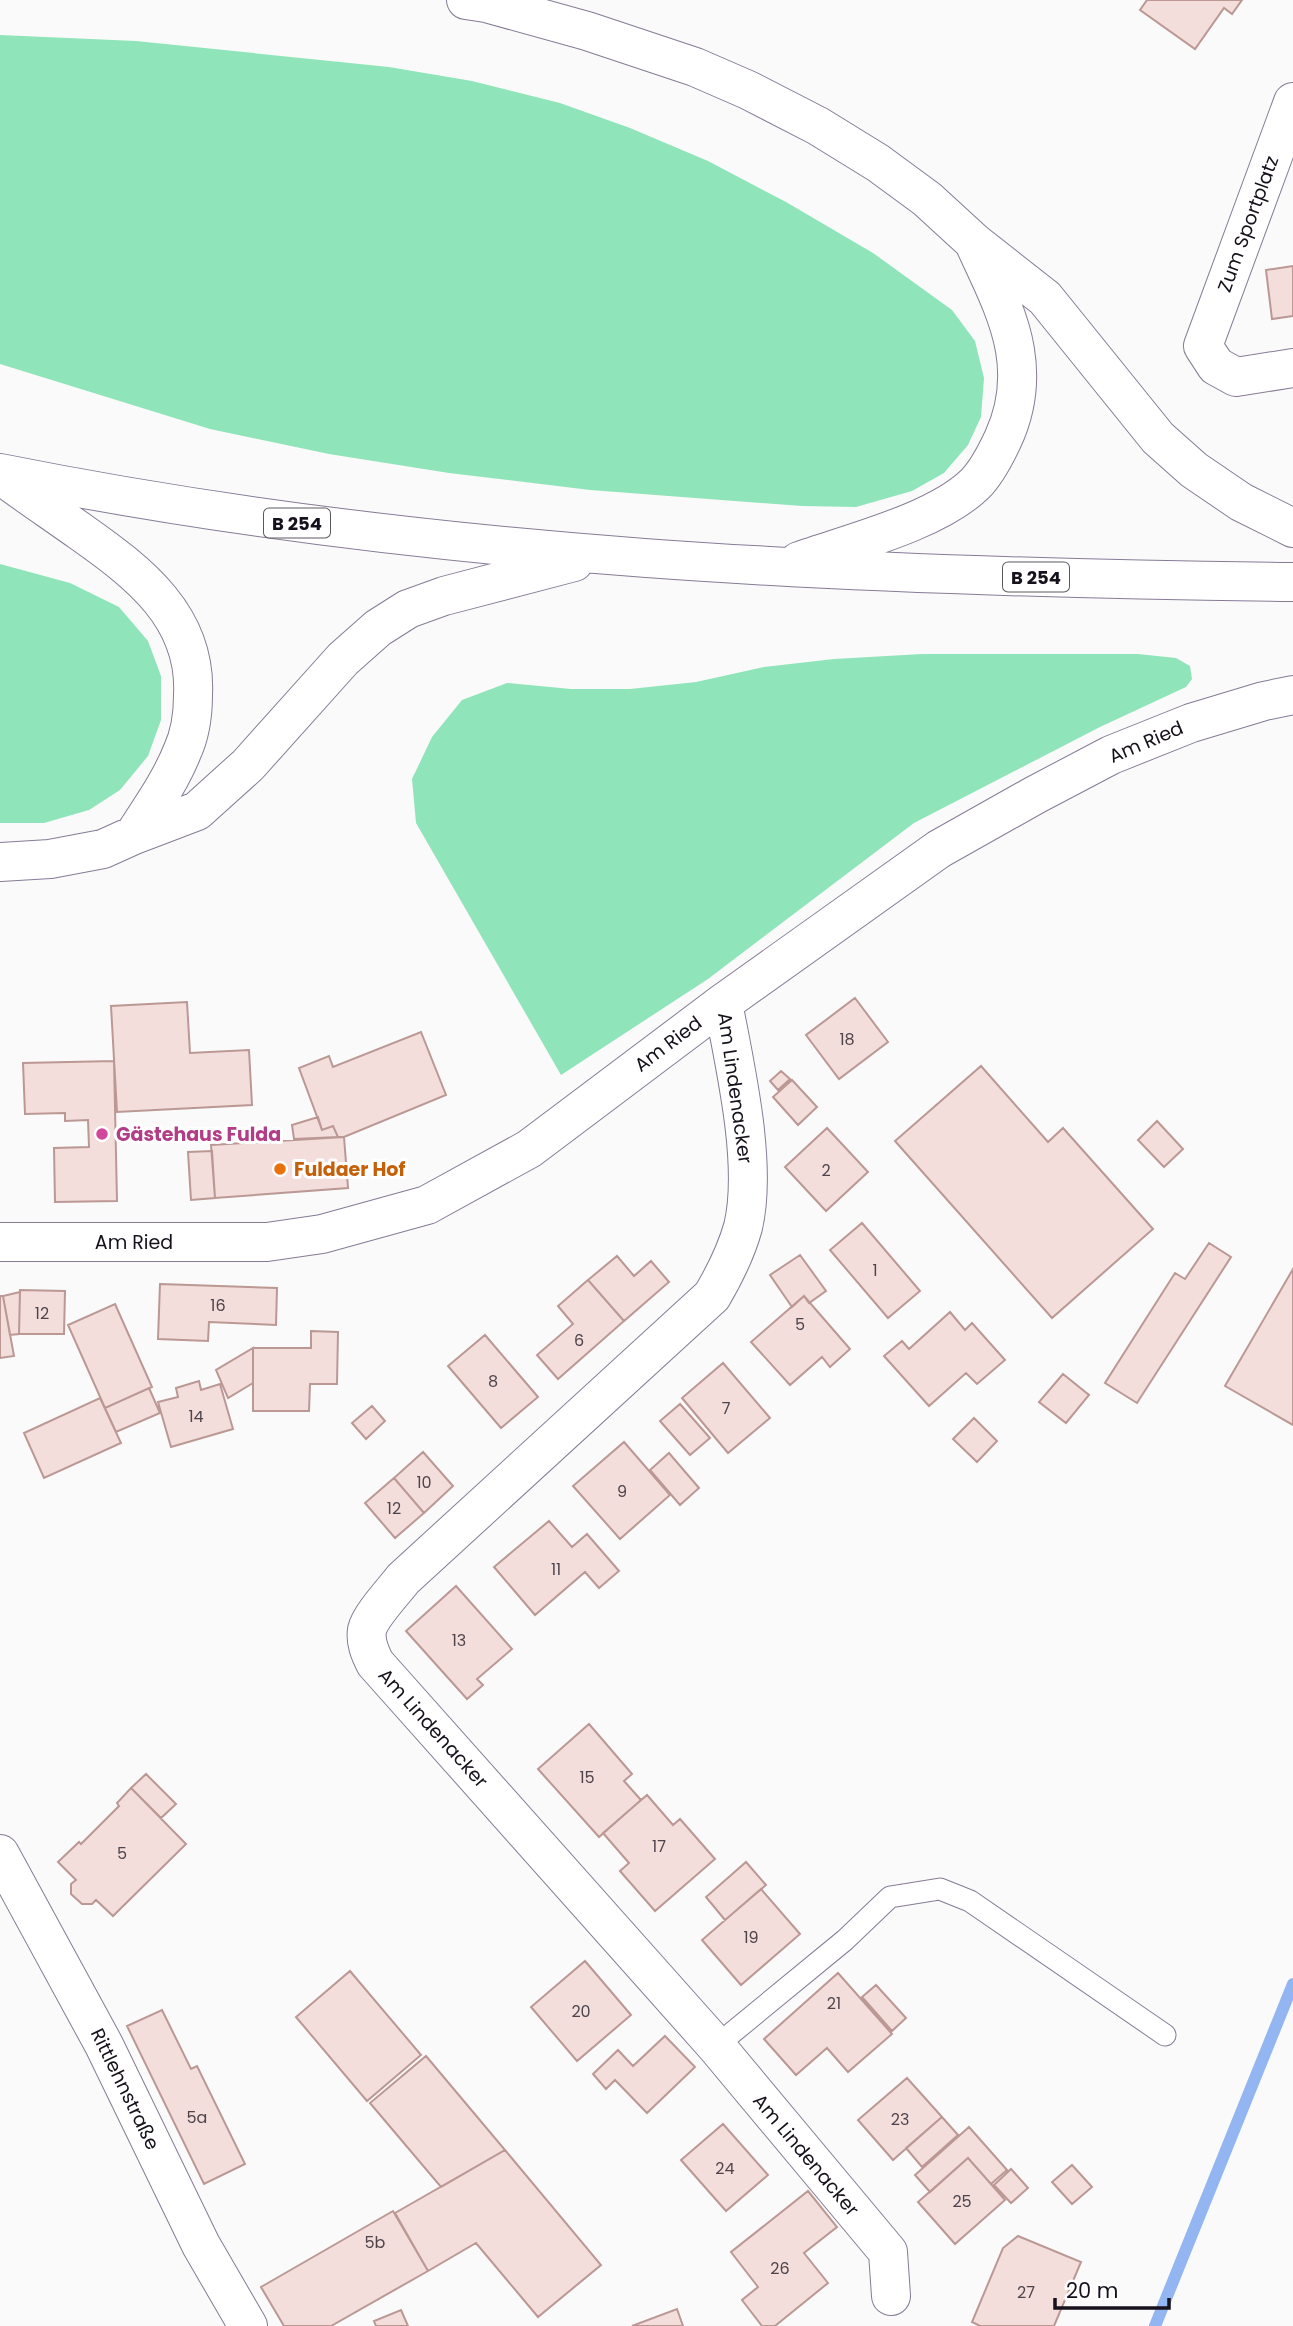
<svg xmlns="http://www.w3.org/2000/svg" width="1293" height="2326" viewBox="0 0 1293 2326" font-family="Poppins,sans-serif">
	<rect width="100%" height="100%" fill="#fafafa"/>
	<!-- green -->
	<path fill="#8fe5b9" d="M0 35 136 41 389 67 472 81 560 103 630 128 708 161 786 202 873 253 952 310 975 341 984 378 981 417 968 445 944 473 912 491 856 507 802 506 590 490 449 473 329 454 210 429 0 364Z
		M0 564 70 583 119 607 148 641 161 676V720L148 756 120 790 89 810 44 823H0Z
		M922 654H1138L1176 658 1190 666 1192 679 1186 687 1100 727 914 823 708 979 561 1075 416 823 412 779 432 737 462 700 507 683 571 689H630L696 682 764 667 834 659Z"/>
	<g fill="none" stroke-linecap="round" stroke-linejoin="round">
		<!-- stream -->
		<path stroke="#93b5f1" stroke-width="12" d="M1155 2326 1293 1984"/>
	</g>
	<!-- building -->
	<path fill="#f3dedc" stroke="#bb9894" stroke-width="2" d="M1147 0H1242L1232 14 1224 8 1195 49 1140 10Z
		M1293 266V316L1272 319 1266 270Z
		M855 998 888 1042 839 1079 806 1035Z
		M187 1002 190 1053 249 1050 252 1105 117 1112 111 1006Z
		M421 1032 446 1095 344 1137H338L333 1126 322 1130 299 1068 329 1056 333 1067Z
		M114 1061 117 1201 55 1202 54 1148 89 1147 88 1120 65 1121V1113L25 1114 23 1063Z
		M981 1066 1048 1142 1063 1128 1153 1229 1052 1318 895 1141Z
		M781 1071 790 1079 778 1090 770 1081Z
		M792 1080 817 1107 798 1125 773 1097Z
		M318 1117 322 1130 333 1126 338 1137 294 1139 292 1125Z
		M1157 1121 1183 1149 1164 1167 1138 1140Z
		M827 1128 868 1172 826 1211 785 1167Z
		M344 1137 348 1188 215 1198 211 1145Z
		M212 1151 215 1198 191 1200 188 1152Z
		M862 1223 920 1291 888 1318 830 1250Z
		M1209 1243 1231 1257 1137 1403 1105 1383 1175 1273 1185 1279Z
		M800 1255 826 1291 809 1303 804 1296 792 1307 770 1275Z
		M617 1256 634 1276 651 1261 669 1282 624 1321 588 1280Z
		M1293 1269V1425L1225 1386Z
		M588 1280 624 1321 558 1379 537 1355 573 1324 558 1306Z
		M160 1284 277 1288 276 1325 209 1322 208 1341 158 1339Z
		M20 1290 65 1291 64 1334H19Z
		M20 1292 19 1334 10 1335 3 1296Z
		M0 1296H3L14 1356 0 1358Z
		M804 1296 850 1349 830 1367 822 1357 790 1385 751 1342Z
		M115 1304 152 1387 105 1408 68 1325Z
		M950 1312 965 1330 972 1323 1005 1360 977 1384 966 1373 929 1406 884 1356 902 1341 909 1349Z
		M311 1331 338 1332 337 1384H310L309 1411H253V1348H311Z
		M485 1335 538 1397 501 1428 448 1366Z
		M253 1348V1383L228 1398 216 1370Z
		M723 1363 770 1418 728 1453 682 1398Z
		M1063 1374 1089 1395 1066 1423 1039 1402Z
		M199 1381 201 1390 220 1384 233 1429 171 1447 158 1402 178 1397 176 1388Z
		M149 1388 160 1413 116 1432 105 1408Z
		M100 1398 121 1443 44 1478 24 1433Z
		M680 1404 710 1438 690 1455 660 1421Z
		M372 1406 385 1421 366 1439 352 1423Z
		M974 1418 997 1441 977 1462 953 1439Z
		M624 1442 670 1495 620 1539 573 1486Z
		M423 1452 453 1486 424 1513 394 1478Z
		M669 1453 699 1488 680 1505 650 1470Z
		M394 1478 424 1513 395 1538 365 1503Z
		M549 1521 572 1547 587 1534 619 1571 599 1588 585 1572 535 1615 494 1567Z
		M456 1586 512 1649 477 1679 483 1685 467 1699 406 1631Z
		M589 1724 632 1774 624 1781 641 1800 599 1837 538 1769Z
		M146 1774 176 1804 161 1818 131 1788Z
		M131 1788 186 1844 113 1916 96 1900 92 1904H82L71 1894V1884L76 1880 58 1862 79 1842 81 1844 119 1806 117 1803Z
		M647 1795 673 1825 680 1819 715 1859 655 1911 620 1871 629 1863 603 1833Z
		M746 1862 766 1885 725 1920 706 1897Z
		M761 1889 800 1934 741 1985 702 1940Z
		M585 1961 631 2015 577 2061 531 2007Z
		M350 1971 421 2055 367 2101 296 2017Z
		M838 1973 892 2034 848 2072 827 2048 796 2075 764 2039Z
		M876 1985 906 2018 892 2031 862 1997Z
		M162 2010 191 2069 197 2066 245 2164 204 2184 127 2026Z
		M665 2036 695 2067 647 2113 615 2080 606 2089 593 2074 618 2050 633 2066Z
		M426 2056 505 2150 441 2187 370 2103Z
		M907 2078 942 2117 893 2160 858 2120Z
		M942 2117 958 2135 922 2167 906 2148Z
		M723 2124 768 2175 726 2211 681 2160Z
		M969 2127 1007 2170 991 2184 968 2158 930 2192 915 2175Z
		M505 2150 601 2265 538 2317 476 2243 428 2271 395 2213Z
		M968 2158 1005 2200 955 2244 918 2202Z
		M1072 2165 1092 2187 1072 2204 1052 2182Z
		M1011 2169 1028 2188 1011 2203 994 2185Z
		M808 2191 837 2227 804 2253 828 2283 775 2326H762L742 2300 758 2287 731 2252Z
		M393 2211 428 2271 331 2326H284L261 2287Z
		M1018 2236 1081 2262 1054 2326H980L972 2322 1003 2248Z
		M677 2309 683 2326H632Z
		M401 2310 408 2326H376L374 2321Z"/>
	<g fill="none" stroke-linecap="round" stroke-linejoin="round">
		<!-- lane casing -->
		<g stroke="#867b96" stroke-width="23">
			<path id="lane" d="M716 2046 845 1940 890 1897 940 1889 970 1901 1165 2035"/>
		</g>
		<!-- street casing -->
		<g stroke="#867b96" stroke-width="40">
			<path id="street" d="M1293 102 1203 346 1216 366 1236 377 1293 368
				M723 1003C735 1066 758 1165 743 1227 736 1252 725 1274 712 1296L403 1579C394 1591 370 1616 367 1630 365 1642 370 1653 375 1663L716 2046 888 2252 891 2296
				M0 1242H267L322 1234 427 1205 529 1149 723 1003 939 849 1035 795 1111 755 1191 723 1264 701 1293 695"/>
		</g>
		<!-- secondary casing -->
		<g stroke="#867b96" stroke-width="40">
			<path id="secondary" d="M0 1854 104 2045 201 2245 248 2326"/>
		</g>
		<!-- highway casing -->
		<g stroke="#867b96" stroke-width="40">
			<path id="highway" d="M466 0 486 3 587 31 695 67 748 90 818 126 878 163 927 199 975 243 1045 298 1158 438 1194 470 1241 502 1293 528
				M0 473C428 559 858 577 1293 582
				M7 480C32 498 57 515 81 532 139 573 197 617 193 695 193 714 190 735 182 752 170 782 151 808 134 835
				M799 561C850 543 936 522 975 484 987 472 996 454 1003 439 1016 411 1020 380 1015 350 1009 314 990 278 975 245
				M0 862 50 859 103 849 134 835 197 811 248 765 343 659 378 628 408 609 444 596 574 562"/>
		</g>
		<!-- lane -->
		<use href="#lane" stroke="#fff" stroke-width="21"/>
		<!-- street -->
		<use href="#street" stroke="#fff" stroke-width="38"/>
		<!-- secondary -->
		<use href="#secondary" stroke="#fff" stroke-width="38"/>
		<!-- highway -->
		<use href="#highway" stroke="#fff" stroke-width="38"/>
	</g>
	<!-- markers -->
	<circle fill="#d1479c" stroke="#fff" stroke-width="2.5" cx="102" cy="1134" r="7"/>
	<circle fill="#e8710a" stroke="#fff" stroke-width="2.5" cx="280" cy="1169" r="7"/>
	<g text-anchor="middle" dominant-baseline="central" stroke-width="6" stroke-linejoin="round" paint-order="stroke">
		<!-- number labels -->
		<g font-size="16" fill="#4d444c">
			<text x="847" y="1039">18</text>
			<text x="826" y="1170">2</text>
			<text x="875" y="1270">1</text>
			<text x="218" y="1305">16</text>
			<text x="42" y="1313">12</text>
			<text x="800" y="1324">5</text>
			<text x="579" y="1340">6</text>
			<text x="493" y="1381">8</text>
			<text x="726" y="1408">7</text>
			<text x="196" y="1416">14</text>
			<text x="424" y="1482">10</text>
			<text x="622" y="1491">9</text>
			<text x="394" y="1508">12</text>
			<text x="556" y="1569">11</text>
			<text x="459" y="1640">13</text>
			<text x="587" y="1777">15</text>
			<text x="659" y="1846">17</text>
			<text x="122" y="1853">5</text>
			<text x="751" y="1937">19</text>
			<text x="834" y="2003">21</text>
			<text x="581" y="2011">20</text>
			<text x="197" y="2117">5a</text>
			<text x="900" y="2119">23</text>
			<text x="725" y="2168">24</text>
			<text x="962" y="2201">25</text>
			<text x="375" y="2242">5b</text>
			<text x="780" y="2268">26</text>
			<text x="1026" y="2292">27</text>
		</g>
		<!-- shield labels -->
		<g fill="#fff" stroke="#5c5860" stroke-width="2">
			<rect x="264" y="508.5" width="66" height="29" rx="5"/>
			<rect x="1003" y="562.5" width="66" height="29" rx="5"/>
		</g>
		<g font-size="18" font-weight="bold" fill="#16111c">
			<text x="297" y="523">B 254</text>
			<text x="1036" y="577">B 254</text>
		</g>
		<!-- street labels -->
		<g font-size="19" fill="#16111c" stroke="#fff">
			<text transform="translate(1248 224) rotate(-70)">Zum Sportplatz</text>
			<text transform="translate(1146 742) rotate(-23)">Am Ried</text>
			<text transform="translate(668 1044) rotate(-37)">Am Ried</text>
			<text transform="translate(735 1088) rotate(82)">Am Lindenacker</text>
			<text x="134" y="1242">Am Ried</text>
			<text transform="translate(433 1728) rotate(48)">Am Lindenacker</text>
			<text transform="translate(125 2089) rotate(64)">Rittlehnstraße</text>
			<text transform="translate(806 2155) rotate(50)">Am Lindenacker</text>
		</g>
		<!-- hotel labels -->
		<g font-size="19" font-weight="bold" fill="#b23c85" stroke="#fff" text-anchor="start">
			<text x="116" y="1134">Gästehaus Fulda</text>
		</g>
		<!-- food labels -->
		<g font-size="19" font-weight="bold" fill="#c56008" stroke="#fff" text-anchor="start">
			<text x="294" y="1169">Fuldaer Hof</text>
		</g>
	</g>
	<!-- scale -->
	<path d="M1055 2298v10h114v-10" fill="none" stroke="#16111c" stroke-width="3.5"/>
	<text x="1066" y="2298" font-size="21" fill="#16111c" stroke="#ffffff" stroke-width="5" paint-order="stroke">20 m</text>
</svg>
